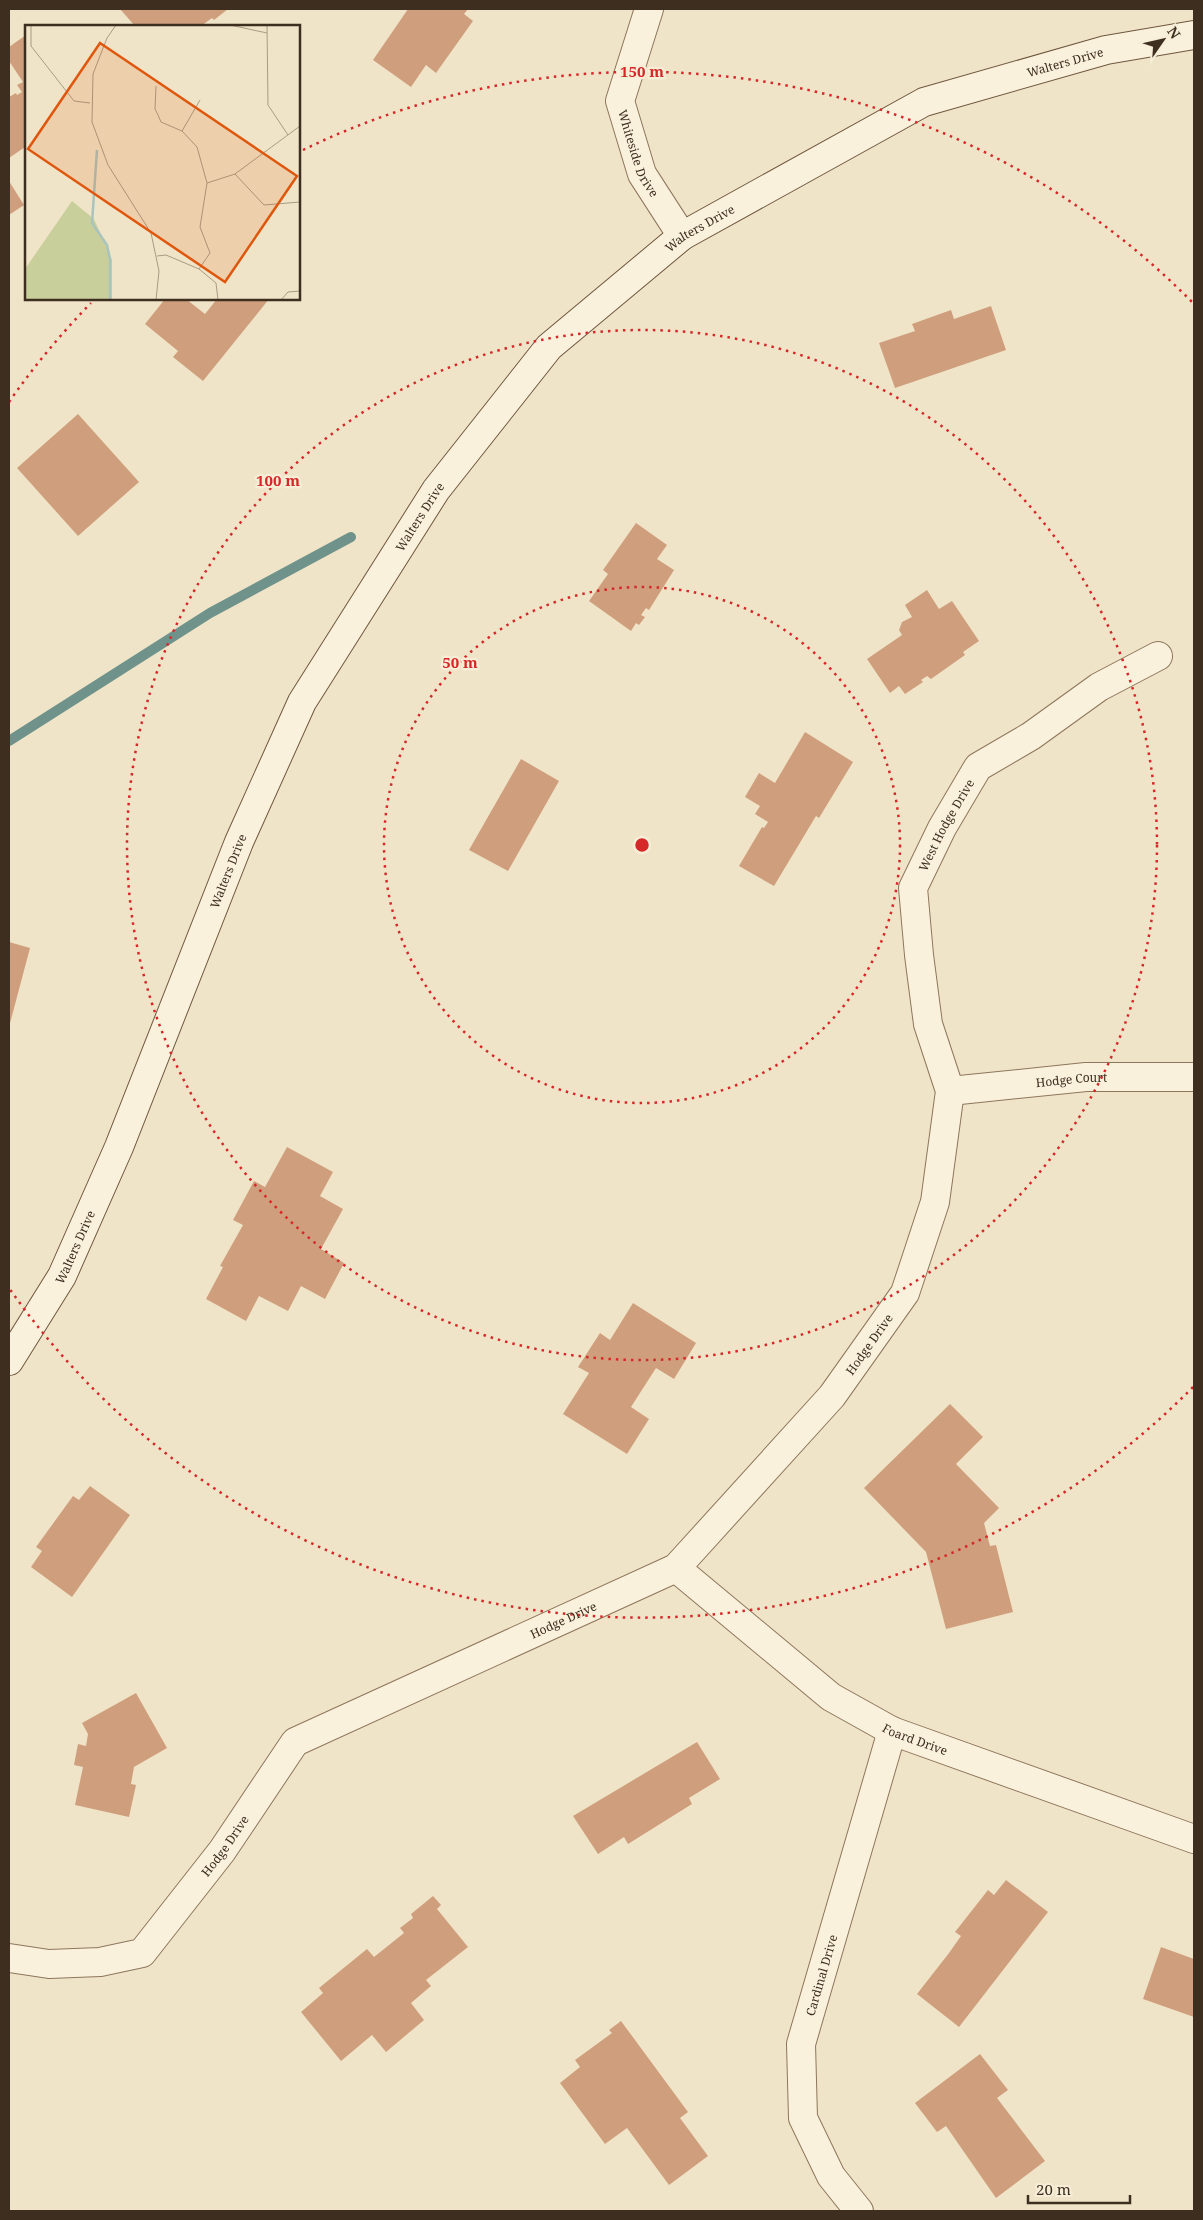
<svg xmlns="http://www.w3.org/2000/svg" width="1203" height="2220" viewBox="0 0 1203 2220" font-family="'Noto Serif',serif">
	<rect width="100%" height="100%" fill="#f0e4c8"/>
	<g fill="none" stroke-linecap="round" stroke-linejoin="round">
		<!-- stream -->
		<path stroke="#6f938a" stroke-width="10" d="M9 741 210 613 351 537"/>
	</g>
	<!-- building -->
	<path fill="#cf9f7d" d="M120 9H228L214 20 212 18 201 26H135Z
		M408 9H468L464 14 473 21 436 73 426 65 411 87 373 60Z
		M26 35V144L24 146 25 147 9 158V97L16 93 17 95 22 92 17 85 23 82 9 61V47Z
		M9 181 24 205 9 215Z
		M165 299H186L205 314 217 299H269L203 381 173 357 178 351 145 324Z
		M991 306 1006 350 895 388 879 343 915 331 912 324 951 310 954 319Z
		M78 414 139 482 78 536 17 468Z
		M636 523 667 545 657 559 674 570 649 610 646 608 641 615 645 617 639 625 636 623 631 631 589 601 608 574 603 570Z
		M927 590 939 609 952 601 979 641 963 652 965 655 931 679 927 676 921 680 923 682 905 694 899 686 890 693 867 659 902 635 899 630 902 622 912 617 905 605Z
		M805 732 853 762 819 818 816 816 774 886 739 866 762 827 764 828 768 822 755 814 760 806 745 797 759 773 775 783Z
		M521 759 559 781 508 871 469 850Z
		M9 942 30 948 9 1027Z
		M287 1147 333 1172 320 1196 343 1209 321 1249 344 1263 325 1299 301 1286 288 1311 259 1296 246 1321 206 1299 223 1267 220 1266 243 1225 233 1220 254 1181 265 1187Z
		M633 1303 696 1343 674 1379 656 1368 631 1407 649 1419 627 1454 563 1414 589 1373 578 1367 600 1333 610 1340Z
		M950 1404 983 1437 956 1464 999 1508 984 1523 990 1546 996 1545 1013 1612 946 1629 926 1552 864 1488Z
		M90 1486 130 1515 72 1597 31 1567 42 1551 36 1547 73 1496 79 1500Z
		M136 1693 167 1748 134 1767 131 1784 136 1785 129 1817 75 1805 83 1767 74 1765 78 1744 86 1746 88 1734 82 1723Z
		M697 1742 720 1779 689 1798 692 1804 628 1844 624 1837 598 1854 573 1816Z
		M1006 1880 1048 1912 959 2027 917 1994 949 1953 961 1936 955 1932 988 1890 994 1895Z
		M433 1896 441 1905 437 1909 468 1947 426 1980 431 1986 411 2003 424 2020 386 2052 372 2035 341 2061 301 2012 323 1993 319 1988 367 1949 374 1957 404 1933 400 1928 413 1918 411 1914Z
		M1161 1947 1194 1959V2017L1143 1999Z
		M621 2021 688 2112 680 2118 708 2156 669 2185 627 2128 605 2144 560 2083 580 2067 575 2060 612 2033 609 2030Z
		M980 2054 1008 2090 997 2098 1045 2161 996 2198 946 2126 937 2132 915 2103Z"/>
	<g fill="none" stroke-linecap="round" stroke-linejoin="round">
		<!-- street casing -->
		<g stroke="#8d765c" stroke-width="30">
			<g id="street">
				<path id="s1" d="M649 9 620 101 642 174 682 236"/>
				<path id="s2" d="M950 1091 1086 1077H1194"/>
				<path id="s3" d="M676 1568 831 1697 892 1731 1194 1839"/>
				<path id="s4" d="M9 1958 49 1964 100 1962 142 1953 222 1851 295 1742 676 1568 832 1396 905 1293 935 1202 950 1091 928 1024 919 955 913 888 942 828 978 767 1031 736 1099 687 1158 656"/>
				<path id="s5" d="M859 2211 831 2176 803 2118 801 2044 892 1731"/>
			</g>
		</g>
		<!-- secondary casing -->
		<g stroke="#6f573f" stroke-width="30">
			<g id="secondary">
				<path id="s6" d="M9 1361 62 1276 119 1147 239 842 302 702 436 490 549 347 682 236 924 102 1106 50 1194 35"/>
			</g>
		</g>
		<!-- street -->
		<use href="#street" stroke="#faf1dc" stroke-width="28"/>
		<!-- secondary -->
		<use href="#secondary" stroke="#faf1dc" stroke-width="28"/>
	</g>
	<!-- distance rings -->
	<g fill="none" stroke="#d62828" stroke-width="2.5" stroke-dasharray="2.5 5">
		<circle cx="642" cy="845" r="258"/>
		<circle cx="642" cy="845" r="515"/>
		<path d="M1193 1387A773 773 0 0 1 9 1288M9 402A773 773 0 0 1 91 303M303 150A773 773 0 0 1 1193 303"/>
	</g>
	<g text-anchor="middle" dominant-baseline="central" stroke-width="4.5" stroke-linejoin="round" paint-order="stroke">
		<!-- street labels -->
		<g font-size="12" fill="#3d2e20" stroke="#f7eed8">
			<text stroke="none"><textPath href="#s6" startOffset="1752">Walters Drive</textPath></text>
			<text stroke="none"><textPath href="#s1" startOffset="152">Whiteside Drive</textPath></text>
			<text stroke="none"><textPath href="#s6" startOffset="1348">Walters Drive</textPath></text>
			<text stroke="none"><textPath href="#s6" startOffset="942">Walters Drive</textPath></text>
			<text stroke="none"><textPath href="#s4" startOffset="1659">West Hodge Drive</textPath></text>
			<text stroke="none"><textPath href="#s6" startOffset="538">Walters Drive</textPath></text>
			<text stroke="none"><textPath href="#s2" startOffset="122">Hodge Court</textPath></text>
			<text stroke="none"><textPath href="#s6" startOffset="132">Walters Drive</textPath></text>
			<text stroke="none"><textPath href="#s4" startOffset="1110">Hodge Drive</textPath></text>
			<text stroke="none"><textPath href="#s4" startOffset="690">Hodge Drive</textPath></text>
			<text stroke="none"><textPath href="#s3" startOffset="296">Foard Drive</textPath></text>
			<text stroke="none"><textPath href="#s4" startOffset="270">Hodge Drive</textPath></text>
			<text stroke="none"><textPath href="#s5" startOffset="255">Cardinal Drive</textPath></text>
		</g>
	</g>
	<!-- overview -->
	<g transform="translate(25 25)">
		<rect width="275" height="275" fill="#f0e4c8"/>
		<path d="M47 176 69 194 87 235V275H0V244Z" fill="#c9cf9b"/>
		<path fill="none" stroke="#a9c4bc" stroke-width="2.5" d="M72 125 67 198 82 220 85 234V275"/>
		<path fill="none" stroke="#a89b85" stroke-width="1" d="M6 0V21L49 76 65 78M91 0 82 13 68 49 67 97 83 140 126 208 134 246 131 275M205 0 242 8M242 0 243 80 263 110M131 61 130 84 133 90 136 97 157 106 172 122 182 158 175 202 185 228 174 244M157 106 175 75M210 149 239 180 275 177M182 158 210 149 275 101M132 231 141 230 174 244 191 258 193 275M256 275 263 267 275 266"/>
		<path fill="#df570d" fill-opacity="0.15" stroke="#df570d" stroke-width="2.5" d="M75 18 272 151 200 257 3 124Z"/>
		<rect width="275" height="275" fill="none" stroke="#3d2e20" stroke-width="2.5"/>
	</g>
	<circle cx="642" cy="845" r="8" fill="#d62828" stroke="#f7eed8" stroke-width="2.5"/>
	<g font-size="15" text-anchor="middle" font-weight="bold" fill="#d62828" stroke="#f7eed8" stroke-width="4.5" stroke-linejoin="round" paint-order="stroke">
		<text x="642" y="77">150 m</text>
		<text x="278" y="486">100 m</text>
		<text x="460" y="668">50 m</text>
	</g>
	<!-- border -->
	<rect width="1203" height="2220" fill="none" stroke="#3d2e20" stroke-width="20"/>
	<!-- north arrow -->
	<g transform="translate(1163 40) rotate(56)" stroke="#f7eed8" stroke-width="4" paint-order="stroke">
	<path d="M0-4L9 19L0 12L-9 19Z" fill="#3d2e20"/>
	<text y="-8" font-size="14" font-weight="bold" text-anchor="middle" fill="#3d2e20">N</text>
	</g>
	<!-- scale -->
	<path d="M1028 2195v8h102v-8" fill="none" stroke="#3d2e20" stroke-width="2.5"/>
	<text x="1036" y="2195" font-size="15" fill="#3d2e20" stroke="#f7eed8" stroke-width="4" paint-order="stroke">20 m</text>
</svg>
